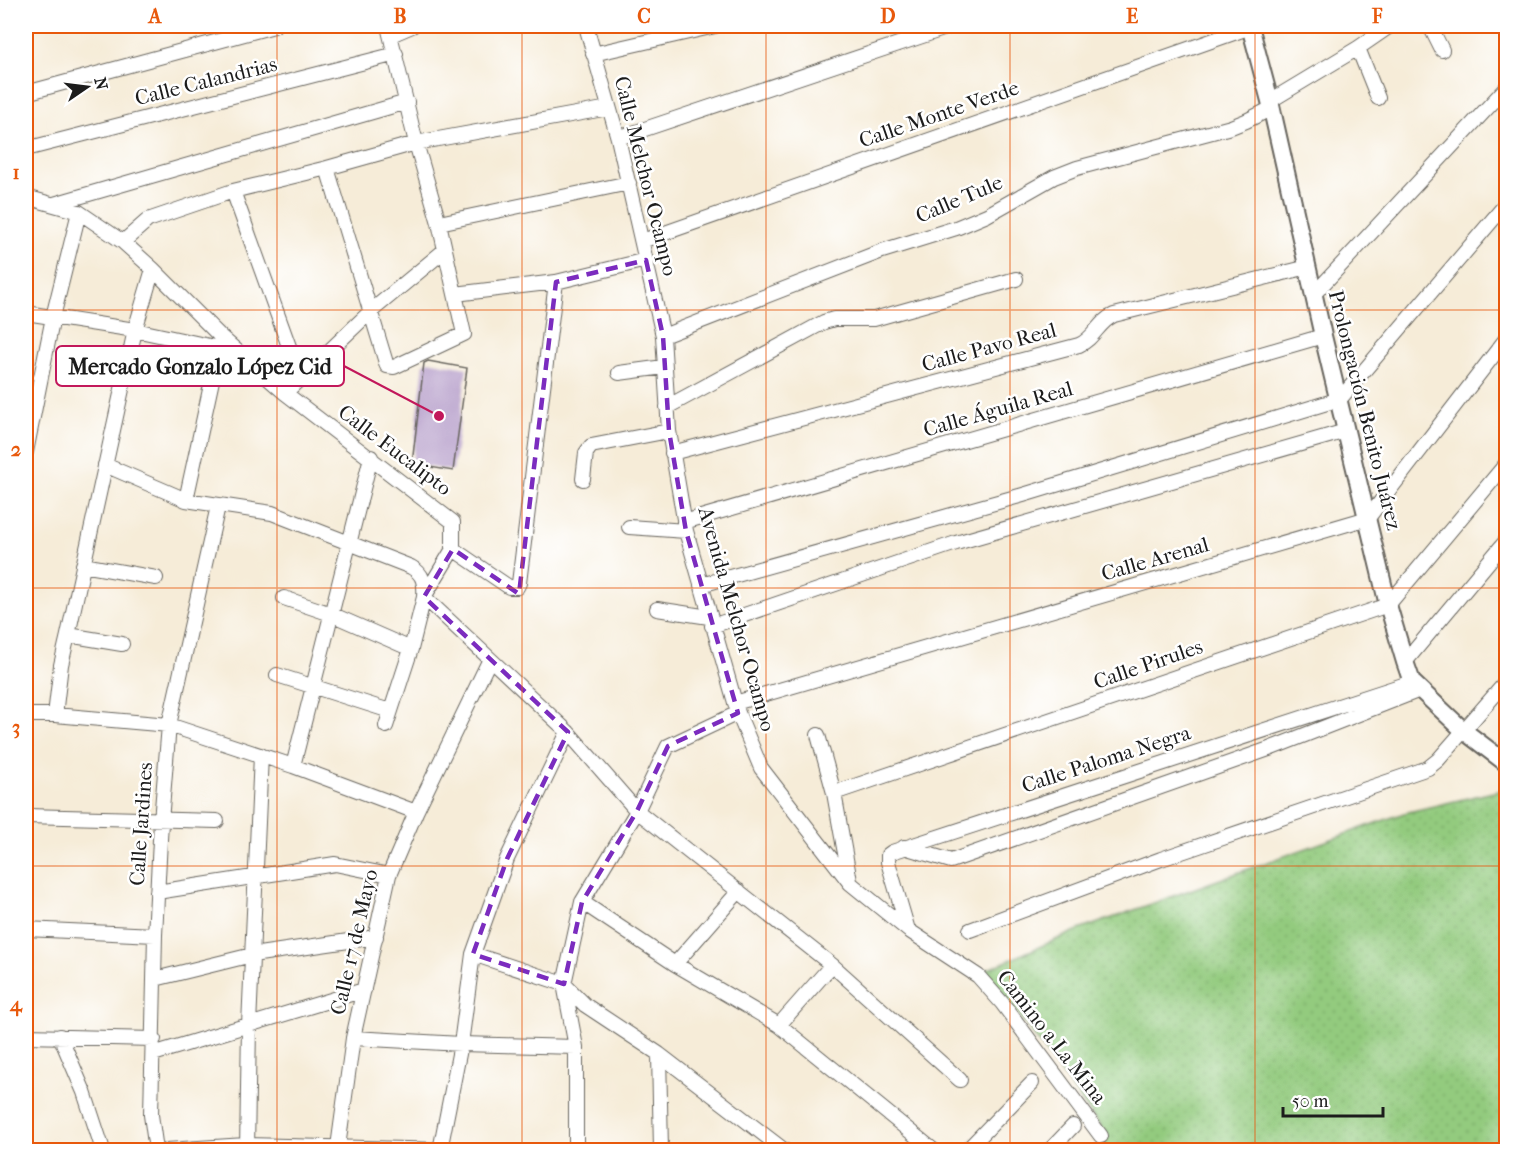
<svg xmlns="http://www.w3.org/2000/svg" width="1532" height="1176" viewBox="0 0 1532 1176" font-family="'IM FELL French Canon',serif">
	<defs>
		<pattern id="grass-dots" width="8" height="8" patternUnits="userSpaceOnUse" patternTransform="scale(1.5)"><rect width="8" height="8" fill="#93cb7e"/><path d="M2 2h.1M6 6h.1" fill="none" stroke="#7eae6c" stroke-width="1.8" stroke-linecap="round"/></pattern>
	</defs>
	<rect width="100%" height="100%" fill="#fff"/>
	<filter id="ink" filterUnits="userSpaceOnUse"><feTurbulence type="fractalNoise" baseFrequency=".0167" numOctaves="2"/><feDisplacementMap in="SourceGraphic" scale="12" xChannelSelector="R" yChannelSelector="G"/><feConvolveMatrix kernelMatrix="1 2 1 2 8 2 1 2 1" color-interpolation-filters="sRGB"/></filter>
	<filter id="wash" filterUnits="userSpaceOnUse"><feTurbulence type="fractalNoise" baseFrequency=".008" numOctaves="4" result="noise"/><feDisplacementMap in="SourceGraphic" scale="24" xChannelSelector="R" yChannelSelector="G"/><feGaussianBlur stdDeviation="1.35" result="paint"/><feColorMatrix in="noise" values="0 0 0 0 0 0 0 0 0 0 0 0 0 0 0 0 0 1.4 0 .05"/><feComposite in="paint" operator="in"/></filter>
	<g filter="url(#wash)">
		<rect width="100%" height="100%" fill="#f6ecd8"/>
		<!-- grass -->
		<path fill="url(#grass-dots)" stroke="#58744d" stroke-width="1.5" d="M1506 789V1150H1096L1108 1137 986 970 1076 931 1404 813Z"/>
		<g id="blocks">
			<!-- building -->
			<path fill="#b29ac7" d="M428 361 467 368 453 471 412 464 424 363Z"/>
		</g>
	</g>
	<g filter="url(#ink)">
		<use href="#blocks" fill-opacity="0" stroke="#68655e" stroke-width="1.5"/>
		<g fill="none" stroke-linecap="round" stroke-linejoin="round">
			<!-- minor casing -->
			<g stroke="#68655e" stroke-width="16">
				<path id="minor" d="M586 26 618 138 663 336 669 431 686 531 738 713 761 768 850 883 908 930 978 976 1002 1003 1101 1136
					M1430 26 1442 50
					M391 35 412 26
					M1358 48 1378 98
					M593 54 715 26
					M26 93 274 26
					M1270 101 1358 48 1390 26
					M618 138 952 26
					M26 149 396 54
					M327 168 387 366 394 367 464 334 439 223 416 143 388 26
					M233 191 300 377
					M26 197 79 212 123 242 153 269 221 337 285 393 453 522V549L424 597 411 649 386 726
					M54 204 407 102
					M439 223 629 183
					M642 241 1251 27
					M123 242 148 220 233 191 327 168 416 143 609 108
					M455 294 556 282 646 260
					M1314 294 1506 88
					M26 313 135 330 219 348
					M663 336 882 251 956 228 987 215 1054 177 1077 168 1231 127 1246 121 1272 108
					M619 373 664 367
					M285 393 370 312 445 250
					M667 407 824 322 834 319H874L1016 279
					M26 452 53 317 79 212
					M672 453 1079 345C1094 339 1099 321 1114 315L1308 267
					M105 465 186 500 272 513 411 567C424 574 425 584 424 597
					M583 479 586 453 591 446 669 431
					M186 500 221 339
					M684 522 1323 336
					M629 527 686 531
					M453 549 509 587H517L519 583 556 282
					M83 565 156 578
					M701 585 1023 495 1340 399 1506 204
					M424 597 568 732 637 811 832 965 960 1080
					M284 598 331 614 411 649
					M657 609 709 617
					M712 626 956 543 1346 431
					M68 635 122 644
					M1405 662 1506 541
					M277 675 390 711
					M735 703 1368 518 1506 339
					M26 715H55L169 725 293 766 416 812
					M55 715 61 665 68 635 135 330 153 269
					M818 735 834 793 850 881
					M293 766 371 457
					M834 793 1388 605 1506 464
					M26 816 217 821
					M904 847 951 861 1269 749 1420 690
					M157 892 335 864 389 875
					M582 902 675 964 779 1025 933 1150
					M26 929 155 935
					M908 930 888 862V855L892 852 1412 682
					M970 930 1161 859 1428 768 1438 760 1506 682
					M473 954 564 984 585 1005 659 1054 784 1150
					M675 964 739 891
					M155 979 252 955 376 937
					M779 1025 832 965
					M26 1036 154 1039
					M60 1036 84 1092 103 1150
					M353 1038 461 1044 576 1047
					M153 1054 364 990
					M659 1054 661 1150
					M338 1147 353 1038 389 875 416 812 490 659
					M156 1150 151 1115 155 935 161 821 169 725 218 506
					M167 1150 246 1145 446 1150
					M247 1150 249 1025 261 755
					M440 1150 461 1044 473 954 507 859 568 732
					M576 1150V1047L564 984 582 902 637 811 668 746 738 713
					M967 1150 1032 1083
					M1050 1150 1073 1126"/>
			</g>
			<!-- major casing -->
			<g stroke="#68655e" stroke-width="20">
				<path id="major" d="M1250 26 1270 101 1323 336 1388 605 1405 662 1412 682 1464 731 1506 763"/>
			</g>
			<!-- minor -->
			<use href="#minor" stroke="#fff" stroke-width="14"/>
			<!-- major -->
			<use href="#major" stroke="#fff" stroke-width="16"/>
		</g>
	</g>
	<!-- marked area -->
	<path fill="none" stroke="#7b2cbf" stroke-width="4.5" stroke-dasharray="12 8" stroke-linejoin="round" d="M646 260 663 336 669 431 686 531 738 713 668 746 637 811 582 902 564 984 473 954 507 859 568 732 424 597 453 549 519 594 556 282Z"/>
	<!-- grid -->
	<path fill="none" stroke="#e8590c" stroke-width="1.5" stroke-opacity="0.55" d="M277 26V1150M522 26V1150M766 26V1150M1010 26V1150M1255 26V1150M26 310H1506M26 588H1506M26 866H1506"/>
	<g text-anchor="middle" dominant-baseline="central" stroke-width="5" stroke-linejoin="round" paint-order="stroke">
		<!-- street labels -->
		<g font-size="21" fill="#1c1c1c" stroke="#fff">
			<text transform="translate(206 81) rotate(-14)">Calle Calandrias</text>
			<text transform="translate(939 114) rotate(-19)">Calle Monte Verde</text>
			<text transform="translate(646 176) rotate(76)">Calle Melchor Ocampo</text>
			<text transform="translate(959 199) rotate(-23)">Calle Tule</text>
			<text transform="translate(989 347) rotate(-15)">Calle Pavo Real</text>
			<text transform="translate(998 409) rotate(-16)">Calle Águila Real</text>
			<text transform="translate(1365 410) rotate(76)">Prolongación Benito Juárez</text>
			<text transform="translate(395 450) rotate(37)">Calle Eucalipto</text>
			<text transform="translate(1155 559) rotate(-16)">Calle Arenal</text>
			<text transform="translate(737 619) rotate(74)">Avenida Melchor Ocampo</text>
			<text transform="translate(1148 664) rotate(-19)">Calle Pirules</text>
			<text transform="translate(1106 759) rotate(-18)">Calle Paloma Negra</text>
			<text transform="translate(141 824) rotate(-86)">Calle Jardines</text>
			<text transform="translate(354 942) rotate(-77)">Calle 17 de Mayo</text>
			<text transform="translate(1052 1037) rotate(52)">Camino a La Mina</text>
		</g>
	</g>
	<!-- callouts -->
	<path fill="none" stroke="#c2185b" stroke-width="2" d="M439 416L344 366"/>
	<circle fill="#c2185b" stroke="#fff" stroke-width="2" cx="439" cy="416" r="6"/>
	<rect fill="#fff" stroke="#c2185b" stroke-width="2" x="56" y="346" width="288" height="40" rx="6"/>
	<g font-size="22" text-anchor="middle" font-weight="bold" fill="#1c1c1c">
		<text x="200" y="374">Mercado Gonzalo López Cid</text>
	</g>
	<!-- margin -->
	<rect width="1532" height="1176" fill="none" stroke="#fff" stroke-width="66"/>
	<!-- north arrow -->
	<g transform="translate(87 87) rotate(76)" stroke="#ffffff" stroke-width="4.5" paint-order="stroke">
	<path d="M0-4.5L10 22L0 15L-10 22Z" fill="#1c1c1c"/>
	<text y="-9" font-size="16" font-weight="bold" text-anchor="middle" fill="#1c1c1c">N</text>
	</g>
	<!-- scale -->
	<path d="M1283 1107v9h100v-9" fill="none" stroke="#1c1c1c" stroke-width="3"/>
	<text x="1292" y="1107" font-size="18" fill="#1c1c1c" stroke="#ffffff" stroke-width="4.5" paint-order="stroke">50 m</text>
	<rect x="33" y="33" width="1466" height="1110" fill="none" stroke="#e8590c" stroke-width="2"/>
	<g font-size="20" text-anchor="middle" font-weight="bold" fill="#e8590c">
		<text x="155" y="23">A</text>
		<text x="400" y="23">B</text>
		<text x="644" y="23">C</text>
		<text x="888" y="23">D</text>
		<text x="1132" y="23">E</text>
		<text x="1377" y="23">F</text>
		<text x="16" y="179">1</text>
		<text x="16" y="456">2</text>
		<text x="16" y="734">3</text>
		<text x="16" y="1011">4</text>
	</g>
</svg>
